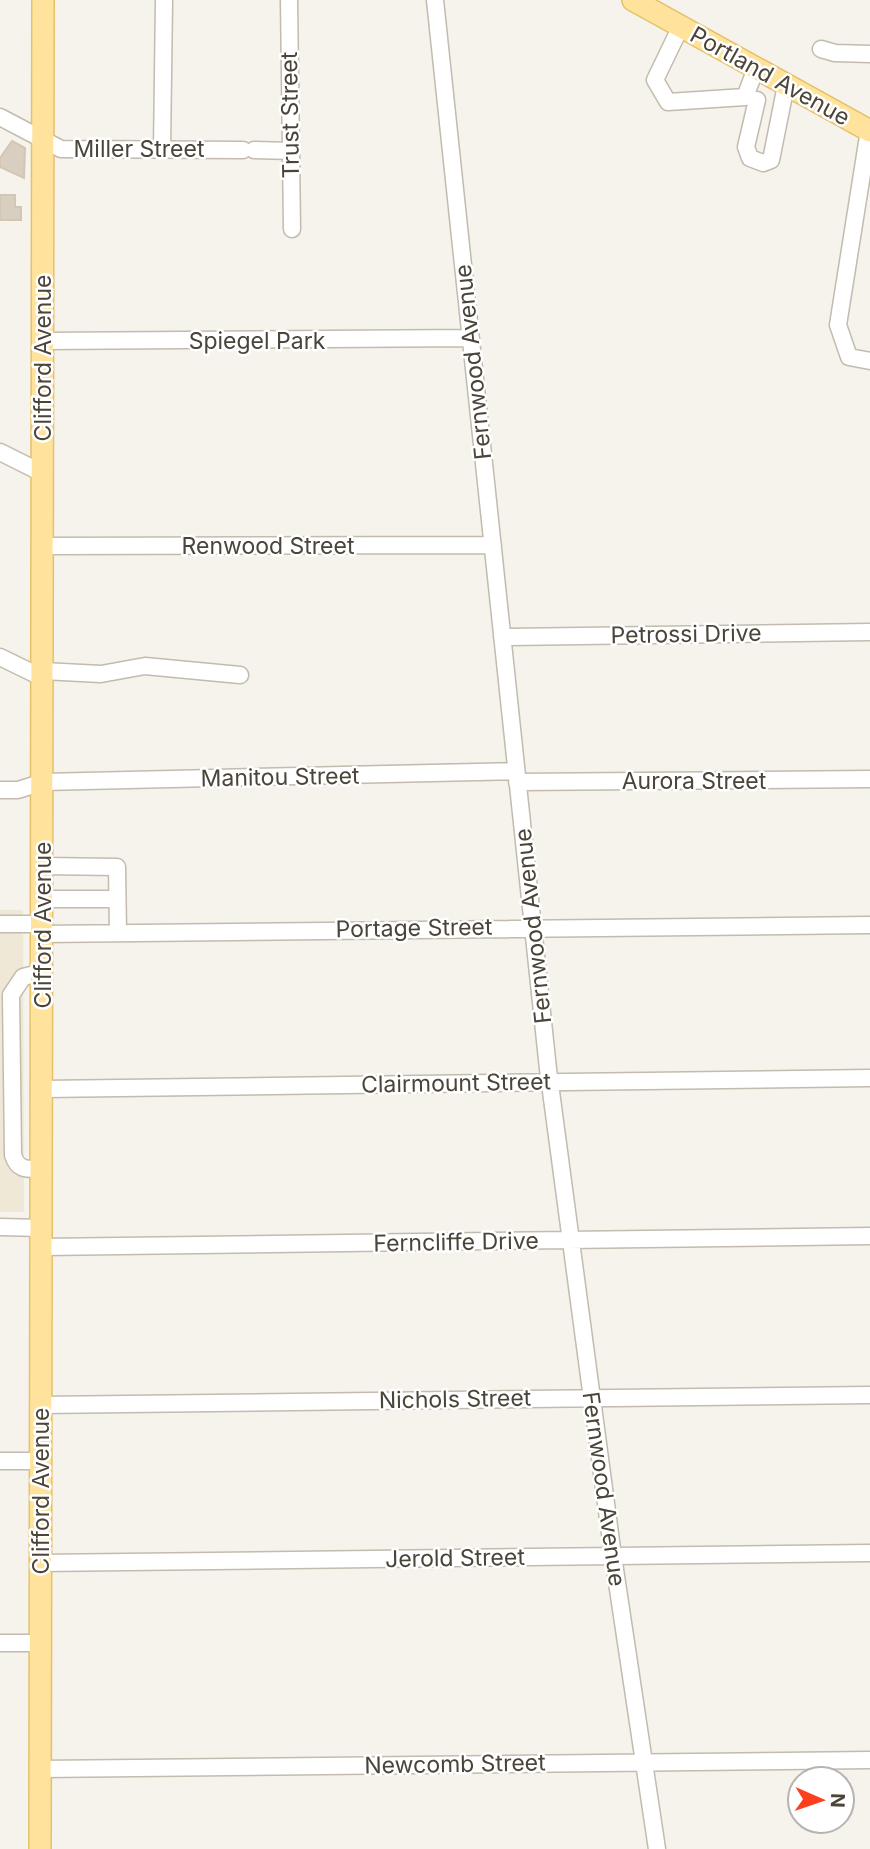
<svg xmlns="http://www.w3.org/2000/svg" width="870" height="1849" viewBox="0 0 870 1849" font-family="Inter,sans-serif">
	<rect width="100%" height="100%" fill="#f6f3ec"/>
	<!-- education -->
	<path fill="#efe8d6" d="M0 910H23L24 1212H0Z"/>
	<!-- building -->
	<path fill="#d8cfc1" stroke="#d3c7b4" stroke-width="2" d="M12 141 25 148 24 178 0 167V158Z
		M0 195H15V207H21V220H0Z"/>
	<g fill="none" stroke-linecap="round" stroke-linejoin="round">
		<!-- minor casing -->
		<g stroke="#c2bbae" stroke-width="19">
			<path id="minor" d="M289 0 292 229
				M435 0 548 1069 613 1556 657 1849
				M681 26 655 80 668 102 745 97 756 68
				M821 49 835 53 870 54
				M757 100 746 147 750 158 763 163 771 160 786 85
				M0 117 61 149 243 150
				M869 130 838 325 849 357 870 361
				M162 149 164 0
				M254 150 291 151
				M43 341 471 338
				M0 452 42 473
				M42 546 493 545
				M502 637 870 632
				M0 657 43 678
				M43 671 101 674 145 666 240 675
				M517 782 870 779
				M0 790H18L43 782 516 771
				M43 866 117 867 118 933
				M43 899H117
				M0 924H43
				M43 934 870 925
				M43 972 23 977 11 995 13 1155C18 1171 27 1169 43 1169
				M43 1089 870 1078
				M0 1227 42 1228
				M42 1247 870 1236
				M41 1405 870 1395
				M0 1461H41
				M40 1563 870 1553
				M0 1643H40
				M40 1769 870 1760"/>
		</g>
		<!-- major casing -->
		<g stroke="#e6c16a" stroke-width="24">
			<path id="major" d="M633 0 870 131
				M40 1849 43 0"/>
		</g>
		<!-- minor -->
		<use href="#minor" stroke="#fff" stroke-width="16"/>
		<!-- major -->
		<use href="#major" stroke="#ffe39c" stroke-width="21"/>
	</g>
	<g text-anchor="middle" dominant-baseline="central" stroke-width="5" stroke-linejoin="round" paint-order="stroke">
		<!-- street labels -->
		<g font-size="23" fill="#4b4439" stroke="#fff">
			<text transform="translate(770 76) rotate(29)">Portland Avenue</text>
			<text transform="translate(290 115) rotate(-91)">Trust Street</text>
			<text x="139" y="149">Miller Street</text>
			<text x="257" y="341">Spiegel Park</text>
			<text transform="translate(43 358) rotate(-90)">Clifford Avenue</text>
			<text transform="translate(473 362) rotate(-96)">Fernwood Avenue</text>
			<text x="268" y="546">Renwood Street</text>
			<text transform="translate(686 634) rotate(-1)">Petrossi Drive</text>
			<text transform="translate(280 777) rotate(-1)">Manitou Street</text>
			<text x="694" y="781">Aurora Street</text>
			<text transform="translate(43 925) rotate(-90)">Clifford Avenue</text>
			<text transform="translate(533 926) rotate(-96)">Fernwood Avenue</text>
			<text transform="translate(414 928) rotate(-1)">Portage Street</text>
			<text transform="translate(456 1083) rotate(-1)">Clairmount Street</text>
			<text transform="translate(456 1242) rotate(-1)">Ferncliffe Drive</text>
			<text transform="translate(455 1399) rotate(-1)">Nichols Street</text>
			<text transform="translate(604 1489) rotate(82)">Fernwood Avenue</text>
			<text transform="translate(41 1491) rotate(-90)">Clifford Avenue</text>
			<text transform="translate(455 1558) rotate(-1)">Jerold Street</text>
			<text transform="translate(455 1764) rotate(-1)">Newcomb Street</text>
		</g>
	</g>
	<!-- north arrow -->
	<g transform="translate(821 1800) rotate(92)"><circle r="33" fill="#ffffff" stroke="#b7b4b0" stroke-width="2"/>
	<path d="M0-5L12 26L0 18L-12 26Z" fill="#fc3f1d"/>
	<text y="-10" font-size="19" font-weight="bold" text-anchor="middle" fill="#4b4439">N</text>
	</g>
</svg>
